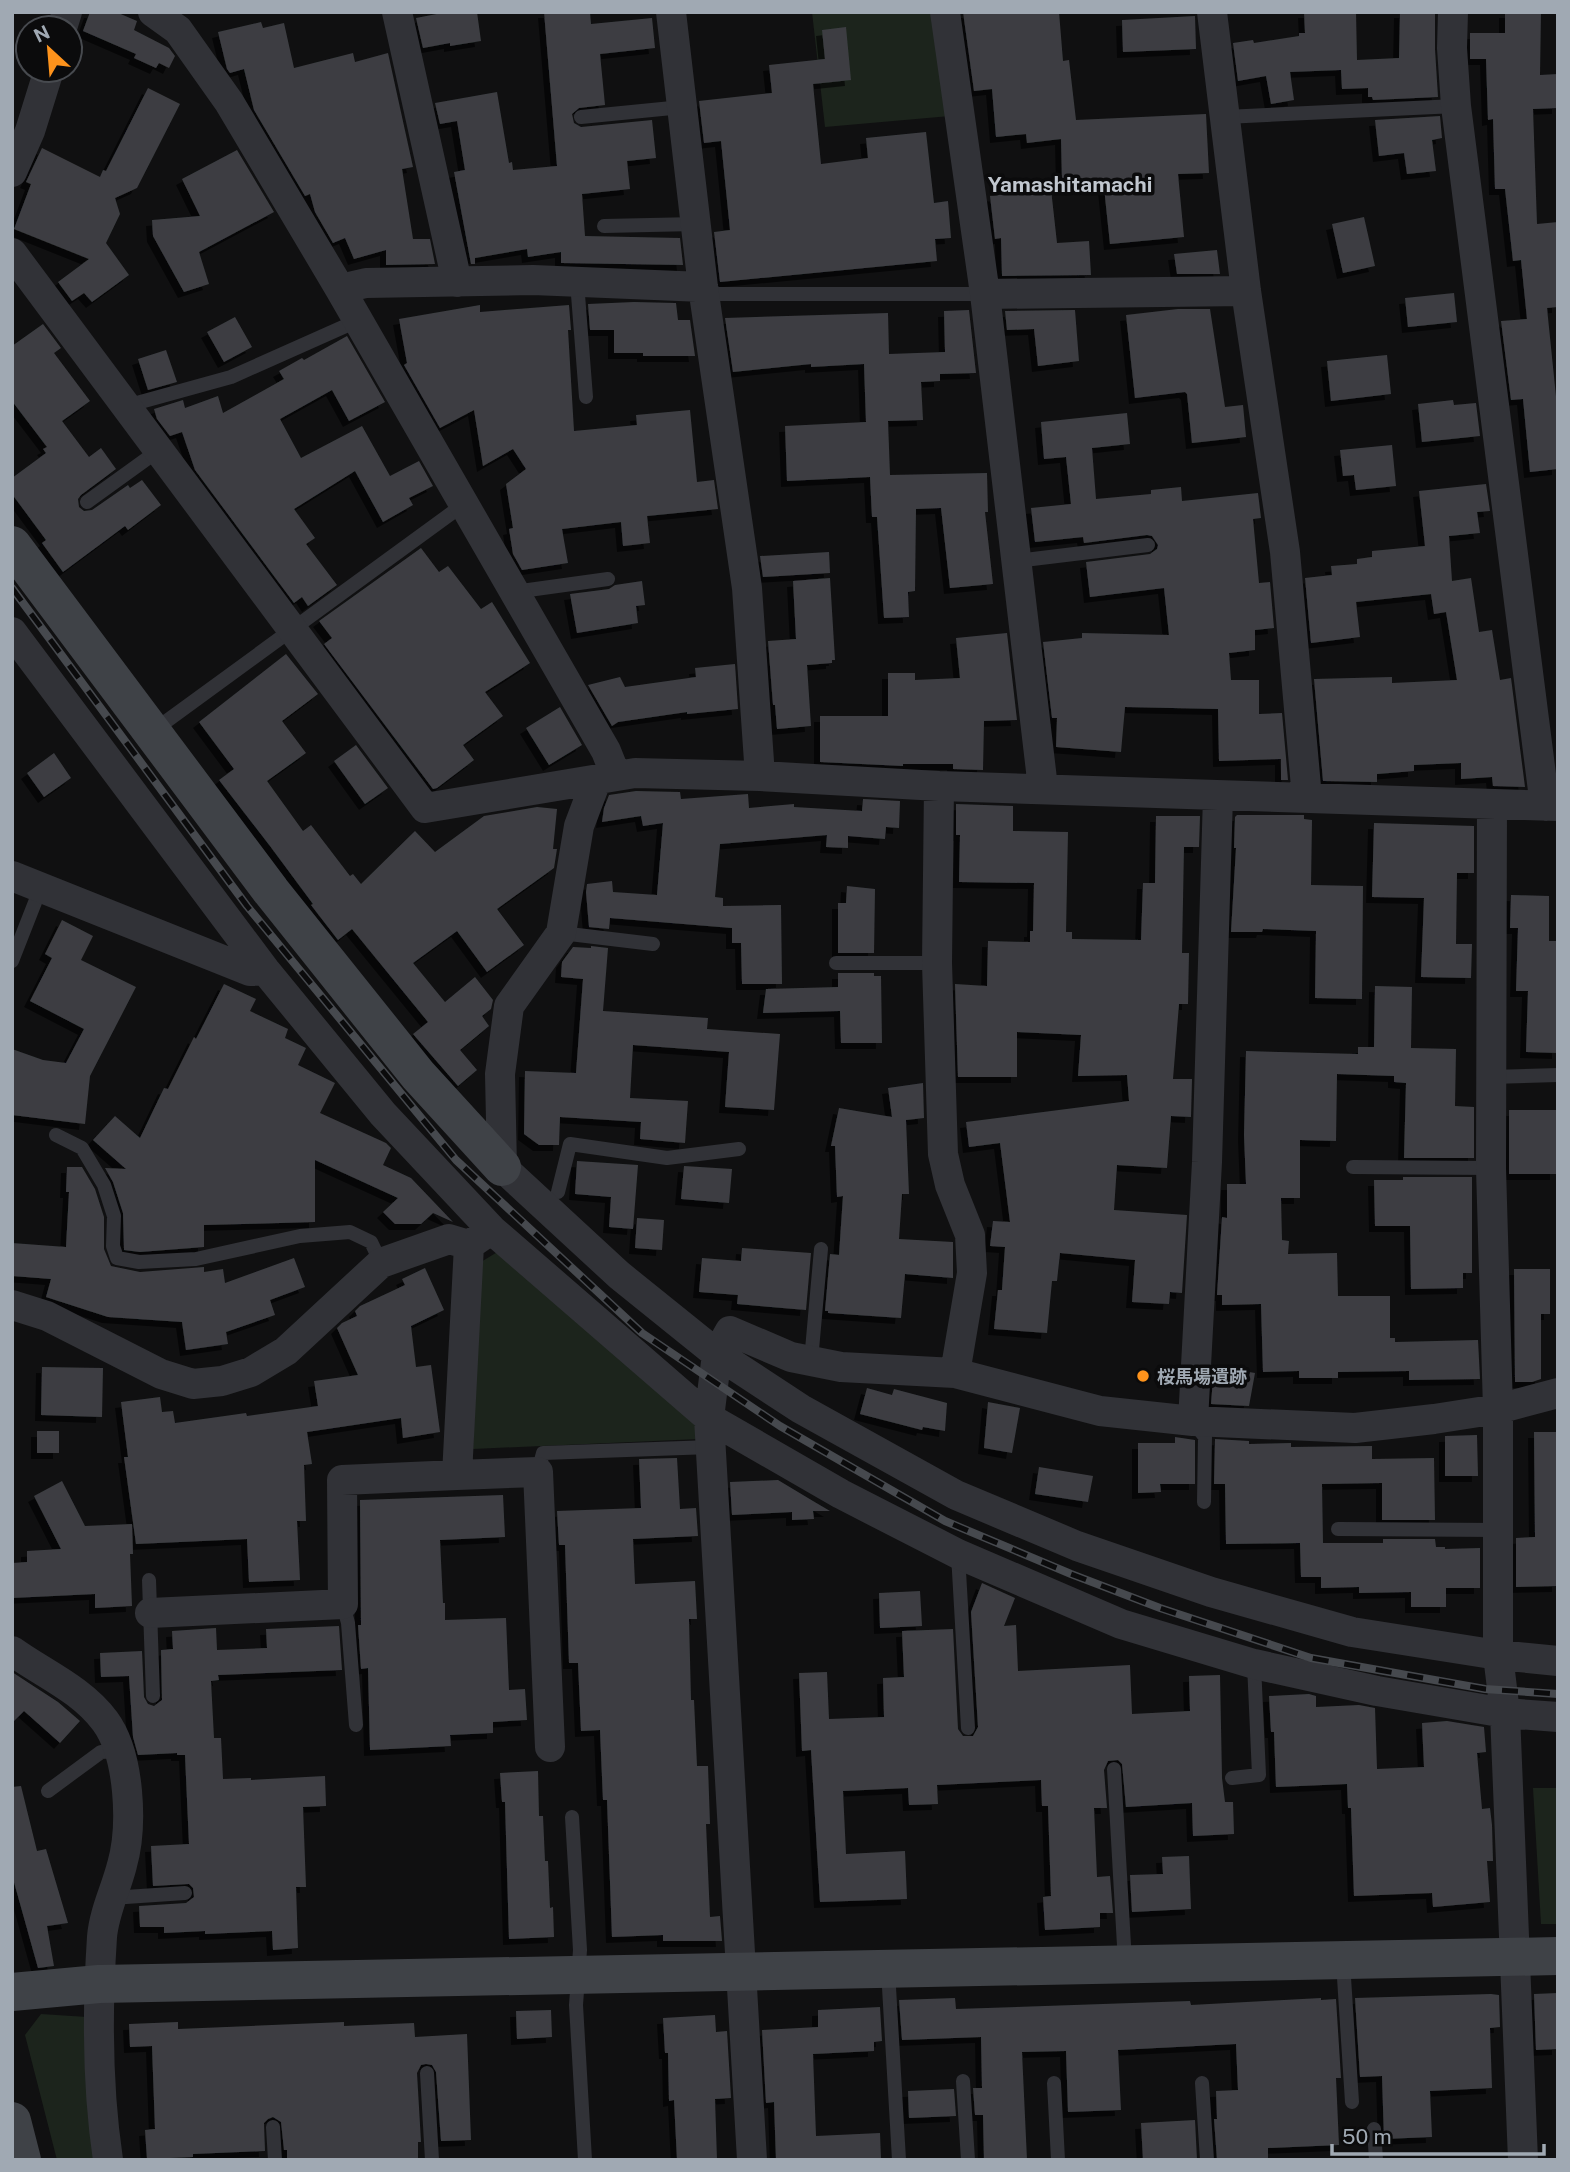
<svg xmlns="http://www.w3.org/2000/svg" width="1570" height="2172" viewBox="0 0 1570 2172" font-family="'Public Sans','Noto Sans JP',sans-serif">
	<defs>
		<filter id="shadow"><feDropShadow dx="-6" dy="6" stdDeviation="0" flood-color="#0009"/></filter>
	</defs>
	<rect width="100%" height="100%" fill="#101011"/>
	<!-- green -->
	<path fill="#1c241c" d="M812 12H934L950 116 825 127Z
		M499 1251 698 1421 699 1439 473 1449 481 1262Z
		M1533 1788H1558V1924H1541Z
		M41 2014 87 2017 97 2160H57L25 2035Z"/>
	<!-- building -->
	<path fill="#3c3e42" filter="url(#shadow)" d="M90 12H116L137 21 134 30 169 48 175 56 169 68 159 63 156 68 134 58 136 54 83 31Z
		M447 12H477L481 41 450 46V43L423 48 416 18Z
		M544 12H590L591 24 652 18 655 48 600 54 605 105 579 108 572 114 574 123 581 127 652 120 656 158 627 161 630 189 582 194 585 236 680 238 683 265 561 263V252L528 257 527 249 475 258V264H471L454 172 465 170 457 121 440 124 435 103 497 92 509 163 512 162 513 170 557 166Z
		M963 12H1059L1063 61 1069 60 1076 120 1206 114 1209 173 1178 174 1184 237 1110 244 1103 178 1062 180 1061 139 1027 143 1026 134 996 137 992 89 974 91Z
		M1304 12H1356L1357 60 1399 58 1400 12H1435V49L1438 97 1373 100 1372 97H1368V88L1342 89 1341 70 1290 72 1294 100 1271 104 1266 76 1238 81 1233 43 1253 40 1254 43 1299 36V33H1305Z
		M1505 12H1541L1540 75 1558 74V108L1533 109 1537 224 1558 222V307L1547 308 1558 416V469L1530 472 1523 399 1511 400 1501 321 1527 319 1521 260 1513 261 1505 189H1495L1493 119 1488 120 1486 59H1470V33H1505Z
		M1195 16 1196 49 1123 52 1122 20Z
		M261 22 263 28 284 23 294 68 353 53 355 62 388 53 413 167 402 169 413 239H430L435 264 386 265V250L354 259 345 238 333 243 315 212 310 194 305 196 254 110 244 69 230 73 227 69 218 32Z
		M846 27 851 80 813 84 821 164 868 158 866 138 926 132 934 203 948 201 951 238 935 239 937 261 720 282 714 232 730 230 721 141 704 143 699 101 772 93 769 65 825 59 822 30Z
		M148 88 180 104 137 188 115 198 120 214 106 243 129 275 92 302 84 293 72 301 58 282 89 259 14 229 31 184 26 182 42 148 100 177 103 170 106 171Z
		M1440 116 1442 138 1432 140 1436 171 1407 174 1404 153 1379 156 1375 120Z
		M237 150 274 212 199 252 209 284 184 292 153 236 152 220 200 216 182 179Z
		M1051 189 1057 243 1089 241 1091 275 1002 276 1001 238 995 239 990 196Z
		M1364 217 1375 266 1343 273 1332 224Z
		M1217 250 1220 274H1177L1174 254Z
		M1454 293 1457 322 1408 327 1405 298Z
		M634 302 676 303 678 320H690L695 356H643V353H614V330H590L588 304Z
		M480 305V312L569 305 571 330H568L574 431 637 425 636 415 690 410 697 482 714 480 718 509 647 516 650 543 623 546 621 522 562 529 568 563 522 570 513 554 509 529 513 528 506 484 526 469 513 449 483 466 474 410 440 428 404 365 407 363 399 319Z
		M1178 309H1210L1225 407 1243 405 1246 437 1192 443 1187 394 1185 392 1135 398 1126 315Z
		M969 310 976 373 940 374V381L921 382 923 420 888 421 890 475 987 473 988 512H985L993 584 950 588 941 508 916 509 915 591 908 592 909 617 884 618 877 517H872L870 477 787 481 785 426 866 422 864 364 811 367V364L733 372 725 318 888 313 889 354 945 352 944 311Z
		M1075 310 1079 361 1038 366 1034 329 1007 330 1005 311Z
		M235 317 252 347 224 362 207 332Z
		M43 324 61 348 54 353 90 401 62 421 89 457 101 448 116 469 81 495 78 499 79 507 84 511 92 510 128 485 130 488 142 480 161 505 128 530 125 526 63 572 42 543 46 540 12 494V478L46 453 43 449 47 447 12 401V346Z
		M347 336 385 402 349 421 332 390 280 419 301 458 362 426 390 476 419 461 433 486 409 498 413 505 383 522 355 471 294 509 315 538 306 544 337 585 308 606 302 597 294 603 195 470 182 432 170 436 157 419 154 409 183 400 185 408 218 396 223 413 284 379 279 371 302 358 304 360Z
		M166 350 177 382 148 390 138 359Z
		M1387 355 1391 394 1331 401 1327 361Z
		M1453 400 1454 405 1476 403 1480 436 1422 442 1418 404Z
		M1127 413 1130 444 1092 448 1096 499 1151 494V490L1181 487 1182 501 1258 493 1261 518 1253 519 1259 583 1270 582 1274 628 1255 630V650L1229 653 1231 680H1259V714L1282 713 1288 780H1281V759L1219 761 1218 709 1125 707 1121 752 1056 747 1057 718H1052L1043 642 1082 638V633L1169 635 1164 588 1090 597 1086 562 1150 554 1157 549 1158 545 1152 536 1147 535 1084 543 1083 537 1035 542 1031 508 1071 504 1066 457 1044 459 1041 422Z
		M1392 445 1396 486 1356 490 1354 475 1343 476 1340 450Z
		M1486 484 1490 511 1477 512 1480 533 1449 536 1452 581 1471 578 1479 632 1492 630 1500 680 1511 678 1525 787 1493 786 1492 777 1461 779V763L1414 765V771L1377 774V782L1323 781 1314 679 1392 677V683L1457 680 1446 612 1434 614 1431 594 1356 602 1360 637 1311 643 1305 578 1332 575 1331 566 1357 564V559L1372 557V551L1425 546 1419 491Z
		M421 548 439 572 448 566 481 609 492 602 530 663 485 692 503 716 463 745 474 760 437 788 433 789 324 644 332 638 319 621Z
		M829 552 830 573 763 577 760 556Z
		M830 578 835 660H832V663L807 665 811 726 777 729 775 705H773L768 641 796 639 793 581Z
		M642 581 645 605 636 606 638 623 577 633 570 594 609 589 615 585Z
		M1007 633 1017 720 984 721 983 770 953 769V764H903V766L820 762V716H888V673H915V680L960 678 956 638Z
		M286 654 318 694 282 721 306 753 267 781 303 831 311 825 350 876 353 874 361 884 415 831 435 852 484 816 537 807 557 809 553 849H557L554 868 497 909 524 945 487 972 457 931 413 963 445 1002 475 977 493 1000 491 1009 482 1016 489 1026 460 1050 477 1070 458 1086 413 1034 428 1022 352 929 338 940 311 905 313 904 270 846 219 780 234 769 199 722Z
		M735 664 738 709 687 714V712L618 722 612 726 588 685 620 677 625 687 696 677 695 668Z
		M560 707 582 745 549 765 526 728Z
		M356 745 388 788 365 804 334 761Z
		M54 753 71 778 44 797 27 773Z
		M636 791 680 792 681 799 748 794 749 808 794 804V807L862 811 863 799 900 801 899 828 886 827 885 839 848 836V848L826 847 827 835 720 844 715 897 723 898V906L781 905 782 984H742L741 943H732V928L610 918 609 929 589 927 586 892 587 884 612 881 613 892 657 895 663 823 643 826 641 816 602 822 604 808 609 795Z
		M956 804 1013 806V831L1068 832 1066 932H1072V939L1141 940 1143 883H1155L1156 816H1200L1199 847H1184L1182 953H1189L1188 1004H1179L1173 1079H1192L1191 1117 1171 1116 1167 1168 1117 1165 1114 1210 1187 1215 1182 1293 1170 1292 1169 1304 1132 1302 1135 1260 1060 1253 1057 1281H1052L1047 1333 994 1329 998 1290H1002L1005 1247 990 1246 993 1221 1010 1222 1000 1143 969 1147 966 1122 1129 1101 1127 1075 1078 1076 1081 1035 1017 1032V1077H958L955 984 987 986 988 941 1030 942V931H1033L1034 883 959 882 960 835H956Z
		M1237 815H1304V819L1312 820 1311 885 1363 886 1362 999 1315 998 1316 931 1263 929 1262 932H1231L1236 848H1234L1235 817Z
		M1374 823 1474 826V873H1457L1456 944H1472L1471 978 1421 977 1424 898 1372 897Z
		M847 886 875 889 874 953H838V903H846Z
		M1511 895 1549 896V941H1558V1053L1526 1052 1528 991H1516L1518 928H1510Z
		M62 920 93 936 81 960 136 987 90 1076 85 1124 12 1115V1049L43 1060 66 1063 84 1029 30 1001 52 958 45 954Z
		M591 946 608 948 603 1011 708 1018 707 1029 780 1034 774 1110 725 1107 729 1052 633 1045 630 1098 688 1101 685 1143 640 1139 641 1122 560 1117 559 1145H539L524 1134 525 1071 576 1073 583 979 561 977 562 962 573 947 591 948Z
		M838 973H874V976H881L882 1043H841L840 1011 763 1013 766 989 838 987Z
		M224 984 256 999 250 1011 288 1029 285 1038 306 1048 298 1065 335 1083 320 1113 386 1143 391 1148 383 1165 411 1178 453 1222 433 1213 421 1224H395L383 1212 398 1198 315 1160V1222L204 1225V1247L140 1252 124 1250 123 1213 113 1182 105 1168 126 1169 93 1140 115 1116 140 1138 164 1088 168 1089 194 1037 196 1039Z
		M1375 986 1412 987 1411 1048 1456 1049 1455 1106 1474 1107V1158H1404L1406 1083 1394 1082V1076L1337 1074 1336 1141 1300 1140V1198H1281L1282 1240 1289 1241 1288 1254 1337 1253 1338 1296H1390V1338H1395V1342L1478 1340 1480 1379 1409 1380V1371L1338 1372V1378H1299V1371L1263 1372 1261 1304 1222 1305V1295H1217L1222 1217 1227 1218V1184H1246L1244 1135 1246 1051 1358 1054V1047H1374Z
		M923 1083 924 1118 906 1120 909 1194H902L899 1239 953 1242V1278L905 1274 901 1318 828 1313V1311H825L830 1254 839 1255 843 1196 837 1197 835 1146H831L839 1108 892 1117 888 1088Z
		M1509 1110H1556V1174H1509Z
		M577 1161 638 1165 633 1229 609 1227 611 1197 575 1194Z
		M684 1166 732 1169 729 1203 681 1199Z
		M67 1167H82L95 1189 104 1217V1249L111 1266 140 1272 204 1267V1272L223 1269 225 1283 294 1258 305 1287 270 1300 275 1315 226 1332 228 1344 186 1350 182 1322 108 1317 46 1297 51 1279 12 1276V1243L66 1247 69 1192H66Z
		M1403 1177H1472V1273H1463V1288L1411 1289 1410 1226H1375L1374 1180H1403Z
		M637 1218 664 1220 662 1250 635 1248Z
		M742 1248 811 1253 806 1310 737 1304 738 1295 699 1292 702 1258 741 1261Z
		M425 1268 444 1310 411 1326 416 1367 431 1365 440 1432 403 1438 401 1418 307 1432 312 1464 304 1465 306 1521H297L300 1580 249 1582 247 1539 136 1544 124 1457H128L121 1402 160 1397 162 1412 173 1411 175 1423 246 1413 247 1416 318 1406 314 1381 358 1375 337 1328 342 1323 357 1316 355 1311 360 1306 405 1285 402 1279Z
		M1514 1269H1550V1314H1541V1379L1532 1382H1515Z
		M1214 1366 1255 1373 1249 1406 1211 1404Z
		M42 1367 103 1368 102 1417 41 1415Z
		M867 1388 892 1395 894 1389 947 1403 945 1431 923 1427 922 1430 860 1414Z
		M988 1402 1020 1408 1012 1453 984 1448Z
		M37 1431H59V1453H37Z
		M1534 1432H1558V1586L1516 1587V1538L1535 1537Z
		M1477 1435 1478 1476H1445V1436Z
		M1175 1437 1195 1440V1484H1160L1161 1492 1138 1493V1443H1175Z
		M1215 1439 1249 1441V1444L1291 1443V1447L1372 1446V1459L1434 1458 1435 1520H1382V1483L1322 1484 1323 1543H1383V1539H1435L1436 1547H1445V1549L1480 1548V1588H1446V1607H1411V1592L1359 1593V1587L1321 1588V1577H1301L1300 1543 1226 1544 1225 1484H1214Z
		M677 1458 680 1509 696 1508 698 1536 633 1539 635 1584 695 1581 697 1619H689L691 1700H694L697 1766H708L710 1824H706L710 1917 720 1916 722 1941H663V1935L612 1937 607 1800H603L600 1730 581 1731 578 1663H569L565 1545H559L557 1511 641 1508 639 1459Z
		M1039 1467 1093 1476 1088 1502 1035 1494Z
		M778 1480 813 1501 830 1511H813L814 1519 792 1520V1512L732 1515 730 1482Z
		M62 1481 85 1526 132 1524 133 1554H130L132 1606 95 1608V1594L12 1598V1563L27 1562V1551L61 1549 34 1496Z
		M503 1495 505 1537 440 1540 443 1603H445V1620L506 1618 509 1690 525 1689 527 1720 493 1722V1733L450 1735 451 1746 370 1750 368 1668 361 1669 358 1625H361L360 1500Z
		M982 1583 1015 1598 1004 1626 1016 1625 1018 1671 1130 1665 1132 1714 1190 1711 1189 1676 1220 1675 1222 1778 1225 1802H1233L1234 1834 1193 1836 1192 1803 1126 1807 1122 1764 1118 1760 1108 1761 1104 1770 1107 1808H1094L1097 1877 1110 1876 1113 1913H1100V1927L1045 1930 1043 1897 1051 1896 1048 1806H1042L1041 1780 937 1785 938 1804 909 1805 908 1788 843 1791 846 1854 905 1851 907 1899 820 1902 811 1750 802 1751 799 1673 827 1672 829 1719 884 1717 883 1678 904 1677 902 1631 953 1629 958 1729 963 1736H973L978 1727 971 1612Z
		M920 1591 922 1626 880 1628 879 1593Z
		M339 1626 342 1670 218 1675 219 1680 211 1681 214 1738H221L223 1779 251 1778V1780L325 1776 326 1806 303 1807 306 1887H296L298 1948 273 1950 272 1931 205 1934V1931L164 1933V1927H140L139 1906 186 1903 194 1897 193 1888 189 1884 153 1886 151 1846 189 1844 185 1755H177V1753L138 1755 133 1737 129 1676 101 1677 100 1653 142 1651 144 1697 148 1704 154 1706 162 1700 161 1650 173 1649 172 1631 216 1628 217 1650 267 1648 266 1629Z
		M12 1672 58 1702 80 1721 60 1743 24 1711 12 1723Z
		M1309 1694 1316 1696V1707L1359 1705 1375 1708 1377 1769 1424 1767 1422 1723 1447 1721 1484 1727 1486 1752 1477 1753 1482 1809 1490 1808 1492 1825 1493 1861H1487L1490 1902 1433 1907 1432 1893 1354 1896 1351 1808H1348L1347 1784 1276 1787 1274 1732H1271L1269 1696Z
		M538 1771 539 1816H543L545 1861H548L550 1908 553 1907 554 1937 509 1939 505 1802H502L500 1773Z
		M21 1786 37 1851 46 1849 68 1923 47 1926 54 1966 38 1968 12 1875V1787Z
		M1189 1856 1191 1909 1132 1912 1130 1875 1163 1874 1162 1857Z
		M1558 1993V2049L1536 2050 1534 1994Z
		M1491 1994 1499 1995 1500 2027 1490 2028 1492 2088 1430 2091 1432 2137 1384 2139 1382 2076 1360 2077 1355 1998Z
		M955 1998 956 2009 1190 2001 1191 2005 1321 1998V2000L1336 1999 1341 2078H1336L1339 2145 1268 2148V2160H1217L1214 2119H1217L1216 2091 1238 2090 1236 2044 1118 2050 1121 2110 1068 2112 1066 2051 1022 2052 1027 2160H984L983 2115H975L973 2088H982L981 2037 902 2040 899 2000Z
		M880 2007 882 2041 874 2042V2051L813 2054 816 2136 880 2133 881 2160H776L774 2102 766 2103 762 2030 818 2027V2010Z
		M551 2010 552 2037 517 2039 516 2011Z
		M715 2015 716 2032 727 2031 731 2098 715 2099 717 2160H677L674 2100 669 2101 668 2053H665L663 2018Z
		M178 2022V2029L344 2022V2026L414 2023 415 2037 467 2034 471 2140 441 2141 436 2072 432 2065 426 2064 421 2065 417 2073 421 2142H418V2160H287V2150H284L281 2122 273 2117 268 2119 264 2123 265 2151 193 2154V2157L147 2159 145 2130 155 2129 152 2046 130 2047 129 2024Z
		M954 2089 956 2116 909 2118 908 2091Z
		M1195 2120 1197 2160H1143L1141 2123Z"/>
	<g fill="none" stroke-linecap="round" stroke-linejoin="round">
		<!-- lane -->
		<path stroke="#313237" stroke-width="14" d="M581 117 682 107
			M1225 117 1456 106
			M604 226 696 224
			M577 282 586 397
			M703 287 718 294H985
			M126 406 231 377 359 320
			M87 502 159 450
			M1016 561 1148 545
			M514 592 608 579
			M153 731 464 504
			M561 933 653 944
			M12 961 41 887
			M836 963H937
			M1491 1077 1558 1075
			M56 1135 82 1148 104 1185 114 1216 113 1246 117 1258 139 1262 196 1259 300 1236 350 1232 371 1242 381 1263
			M1353 1167 1491 1168
			M558 1192 570 1144 667 1158 739 1149
			M811 1361 821 1249
			M1194 1423 1205 1437 1204 1502
			M538 1472 543 1453 711 1447
			M1338 1529 1498 1530
			M958 1554 968 1728
			M149 1580 153 1696
			M343 1604 348 1623 356 1725
			M1114 1769 1125 1963
			M1232 1778 1259 1775 1254 1664
			M48 1791 101 1752 119 1751
			M572 1817 580 1950 576 2005 585 2160
			M111 1898 185 1893
			M1343 1962 1352 2102
			M888 1970 899 2160
			M427 2073 432 2160
			M963 2081 968 2160
			M1054 2083 1058 2160
			M1202 2083 1207 2160
			M273 2127 275 2160
			M1374 2129 1376 2160"/>
		<!-- street -->
		<path stroke="#313237" stroke-width="30" d="M153 12 178 30 229 102 340 289 606 751 616 776
			M397 12 457 282
			M671 12 703 287 747 588 760 776
			M945 12 985 294 1043 788
			M1212 12 1246 291 1285 552 1307 798
			M1453 12 1452 48 1456 106 1545 806
			M62 28 67 12
			M12 172 30 131 49 70
			M12 253 425 808 635 773 760 776 939 786 1558 806
			M340 289 366 283 533 280 703 287
			M985 294 1246 291
			M12 632 265 970 383 1114 492 1230 709 1418 841 1494 958 1554 1121 1624 1254 1664 1377 1691 1505 1713 1558 1717
			M596 781 579 826 561 933 509 1006 500 1074 502 1167 619 1275 717 1354 801 1409 956 1495 1077 1546 1211 1592 1352 1632 1498 1655 1558 1661
			M939 786 937 963 943 1154 950 1185 970 1235 972 1273 955 1373
			M1492 804 1491 1168 1498 1409V1655L1505 1713 1523 2160
			M12 876 250 971 265 970
			M12 1305 47 1316 161 1374 193 1384 222 1381 251 1372 286 1351 381 1263 449 1239 469 1245 485 1234
			M1193 1421 1207 1162 1218 796
			M457 1475 538 1472 550 1747
			M150 1613 343 1604 342 1480 457 1475 469 1245
			M12 1651C44 1674 81 1689 105 1721 130 1755 133 1826 122 1865 116 1889 104 1912 102 1937 97 2012 97 2086 108 2160
			M752 2160 709 1418 717 1354 730 1331 791 1357 841 1367 955 1373 1100 1411 1193 1421 1355 1428 1434 1419 1498 1409 1558 1393"/>
		<!-- secondary -->
		<path stroke="#3f4247" stroke-width="38" d="M12 545 271 891 418 1075 502 1167
			M12 1992 99 1984 1558 1956
			M12 2121 22 2160"/>
		<!-- rail casing -->
		<g stroke="#46494e" stroke-width="8">
			<path id="rail" d="M12 588 247 906 456 1160 642 1333 780 1426 945 1521 1071 1574 1160 1608 1311 1658 1485 1689 1558 1694"/>
		</g>
		<!-- rail -->
		<use href="#rail" stroke="#0b0b0c" stroke-width="5" stroke-dasharray="16" stroke-linecap="butt"/>
	</g>
	<!-- markers -->
	<circle fill="#fe931c" stroke="#0b0b0c" stroke-width="2.5" cx="1143" cy="1376" r="7"/>
	<g text-anchor="middle" dominant-baseline="central" stroke-width="7" stroke-linejoin="round" paint-order="stroke">
		<!-- poi labels -->
		<g font-size="18" font-weight="bold" fill="#a0a9b3" stroke="#0b0b0c" text-anchor="start">
			<text x="1157" y="1376">桜馬場遺跡</text>
		</g>
		<!-- quarter labels -->
		<g font-size="21" font-weight="bold" fill="#c1c7cf" stroke="#0b0b0c">
			<text x="1070" y="184">Yamashitamachi</text>
		</g>
	</g>
	<!-- border -->
	<rect width="1570" height="2172" fill="none" stroke="#a0a9b3" stroke-width="28"/>
	<!-- north arrow -->
	<g transform="translate(49 49) rotate(334)"><circle r="33" fill="#0b0b0c" stroke="#474a4f" stroke-width="2"/>
	<path d="M0-5L12 26L0 18L-12 26Z" fill="#fe931c"/>
	<text y="-10" font-size="19" font-weight="bold" text-anchor="middle" fill="#a0a9b3">N</text>
	</g>
	<!-- scale -->
	<path d="M1332 2144v10h212v-10" fill="none" stroke="#a0a9b3" stroke-width="3.5"/>
	<text x="1342" y="2144" font-size="21" fill="#a0a9b3" stroke="#0b0b0c" stroke-width="5" paint-order="stroke">50 m</text>
</svg>
